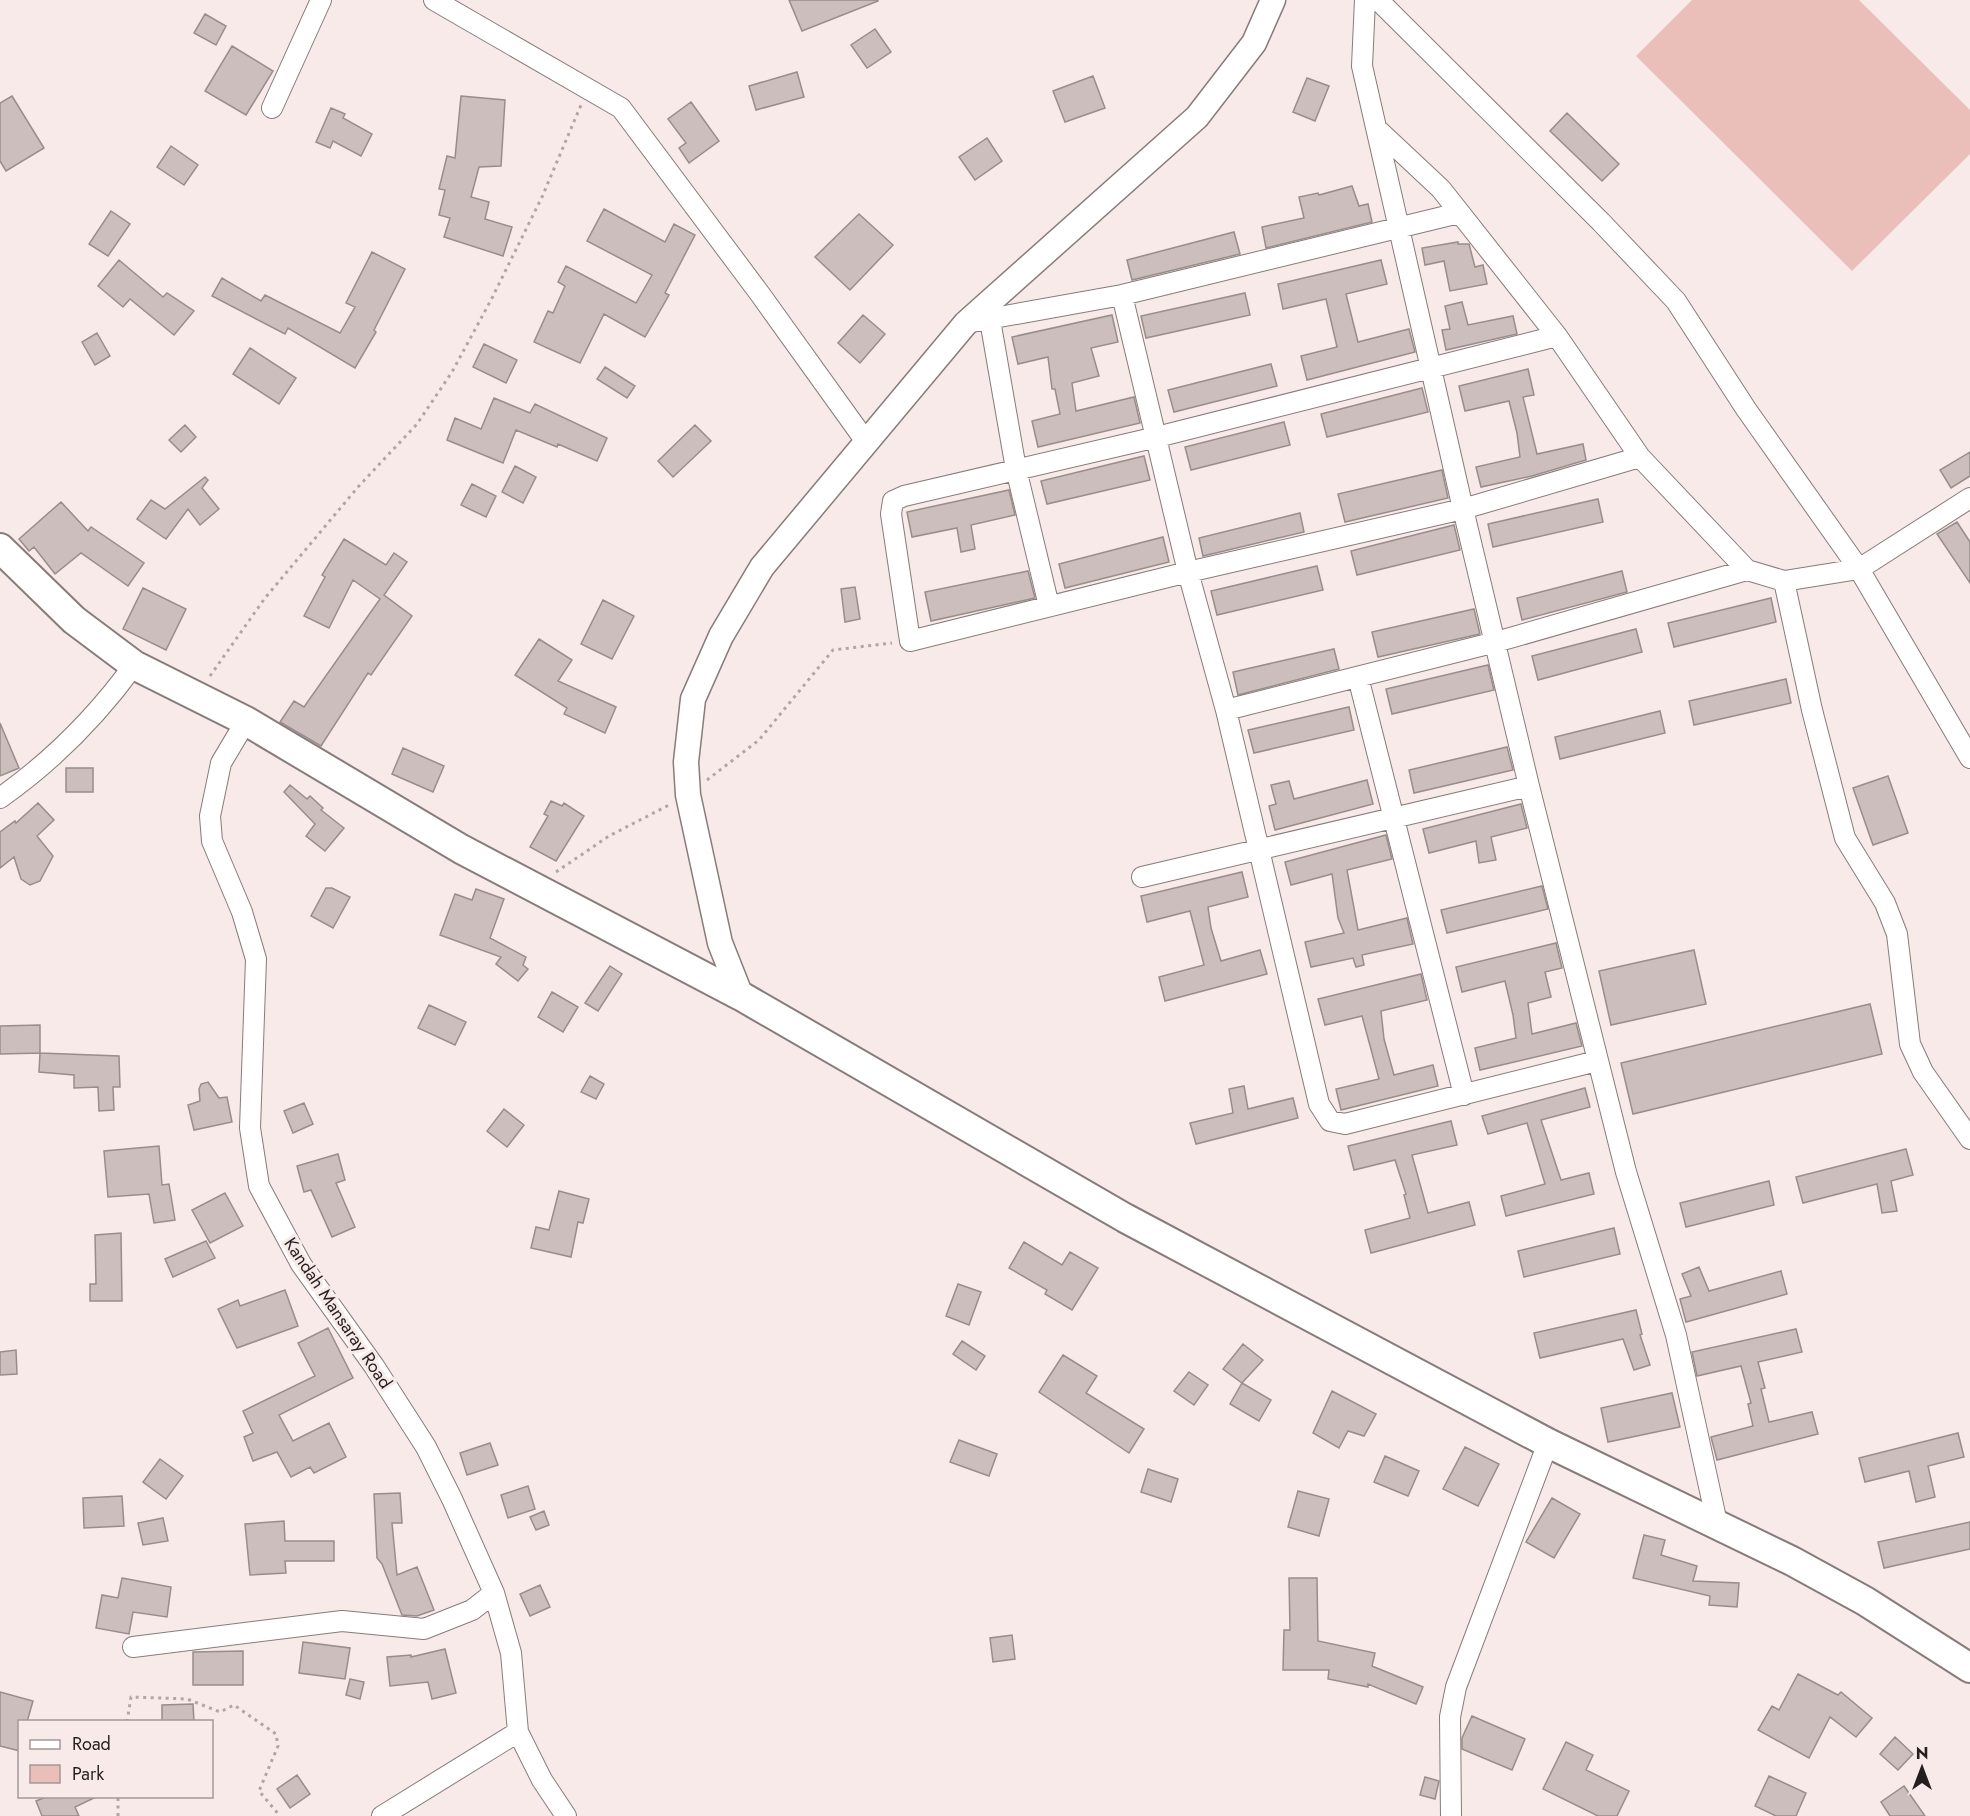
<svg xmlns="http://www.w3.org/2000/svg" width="1970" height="1816" viewBox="0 0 1970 1816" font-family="Jost,sans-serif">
	<rect width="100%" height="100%" fill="#f7eae8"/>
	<!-- green -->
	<path fill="#eabfba" d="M1692 0H1859L1970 110V154L1852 271 1636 56Z"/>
	<!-- building -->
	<path fill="#cbbebd" stroke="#998d8c" stroke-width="1.5" d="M789 0H878V1L802 31Z
		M205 14 226 26 216 45 194 33Z
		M875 29 891 52 867 68 851 45Z
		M232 46 273 71 246 115 205 91Z
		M797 72 804 97 756 110 749 86Z
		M1093 76 1105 108 1065 122 1053 91Z
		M1307 78 1329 86 1315 121 1293 112Z
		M12 96 44 148 6 171 0 161V103Z
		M461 96 505 100 501 166 479 167 471 197 489 202 485 219 512 227 503 256 444 237 450 218 439 215 445 190 439 189 447 156 455 158Z
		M691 102 719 141 689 163 679 148 686 143 668 119Z
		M331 108 345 114 343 118 372 134 361 156 333 141 330 148 316 142Z
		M1567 113 1619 164 1602 181 1550 131Z
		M987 138 1002 161 975 180 959 157Z
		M171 146 198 165 184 185 157 167Z
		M1352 186 1359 206 1368 204 1372 222 1266 248 1262 227 1304 218 1299 197 1318 193 1319 195Z
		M604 209 665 242 674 224 695 235 665 293 669 295 645 337 604 314 580 363 534 342 548 311 553 313 565 286 558 282 566 266 636 303 652 275 587 241Z
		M111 211 130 224 108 256 89 244Z
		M859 214 893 245 850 290 815 257Z
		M1234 232 1240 254 1132 280 1127 260Z
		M1458 242V244H1469L1475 267 1483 265 1487 284 1450 291 1444 261 1425 265 1422 248Z
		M372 252 405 269 374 330 376 332 355 368 288 328 285 334 212 296 222 278 261 301 265 295 340 333 355 307 346 303Z
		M119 260 163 297 167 293 194 311 174 335 130 299 123 307 98 286Z
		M1381 260 1387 284 1346 294 1358 342 1409 329 1415 352 1307 380 1301 356 1337 347 1326 299 1283 309 1278 284Z
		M1245 293 1250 315 1146 338 1141 316Z
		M1462 302 1468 325 1513 316 1517 334 1446 350 1442 330 1450 329 1445 306Z
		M863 315 885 334 860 363 838 343Z
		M1112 315 1118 342 1091 348 1099 376 1072 383 1076 411 1134 397 1140 423 1038 447 1032 421 1060 414 1055 389H1052L1048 357 1018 364 1012 337Z
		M97 333 110 356 95 365 82 342Z
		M484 344 517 360 506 383 473 367Z
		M250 348 296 378 279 404 233 374Z
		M1271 364 1277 386 1174 412 1168 390Z
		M605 367 635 386 627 398 597 379Z
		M1528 369 1534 395 1523 397 1537 454 1583 444 1586 460 1532 476 1481 487 1476 467 1520 457 1517 433 1509 401 1465 411 1459 386Z
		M1422 388 1428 412 1327 437 1321 414Z
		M494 398 530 413 535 404 607 438 597 461 558 444 557 447 516 430 503 463 447 440 455 418 481 429Z
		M1284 422 1290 445 1191 470 1185 447Z
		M185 425 196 437 181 452 169 440Z
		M695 425 711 441 673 477 658 461Z
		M1970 452V476L1951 488 1940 470Z
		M1144 456 1150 480 1047 504 1041 481Z
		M515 466 536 477 523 503 502 492Z
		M1442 470 1448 498 1345 522 1338 494Z
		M205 477 208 480 202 488 219 509 200 525 188 509 166 539 137 519 151 500 165 509Z
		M472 484 496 496 486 517 461 505Z
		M1009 490 1015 515 971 525 975 549 961 552 957 528 912 537 907 512Z
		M1598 499 1603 522 1493 547 1488 524Z
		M61 502 88 531 91 527 144 563 128 586 81 553 55 574 34 547 29 551 19 539Z
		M1300 513 1304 532 1203 556 1199 538Z
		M1957 522 1970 542V583L1937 534Z
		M1454 525 1460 550 1357 575 1351 551Z
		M1163 537 1169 562 1065 588 1059 564Z
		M344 539 386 565 394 553 407 562 384 595 412 616 371 675 368 673 321 746 280 722 294 701 304 707 380 599 353 580 329 628 304 616 325 577 322 575Z
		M1317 566 1323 590 1217 615 1211 591Z
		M1028 571 1035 598 931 621 925 592Z
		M1622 571 1627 592 1522 620 1517 598Z
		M855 587 860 619 845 622 841 589Z
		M143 588 186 609 166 650 123 629Z
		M1771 598 1776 622 1674 647 1668 623Z
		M603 600 634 616 612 659 581 644Z
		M1474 609 1480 634 1378 657 1372 632Z
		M1636 629 1642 652 1538 680 1532 656Z
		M539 639 572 660 558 681 616 707 605 733 564 714 567 708 515 675Z
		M1334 649 1339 669 1238 695 1233 672Z
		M1488 665 1494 690 1392 714 1386 689Z
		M1786 679 1791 703 1694 725 1689 701Z
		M1349 707 1354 730 1254 753 1248 730Z
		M1660 711 1665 733 1560 759 1555 737Z
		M0 723 19 768 0 776Z
		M1507 747 1513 770 1414 793 1409 770Z
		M403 748 444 766 433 792 392 774Z
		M66 768H93V792H66Z
		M1888 776 1908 833 1873 845 1853 788Z
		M1367 780 1373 804 1275 830 1269 806 1276 804 1271 785 1289 781 1294 799Z
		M290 785 307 799 310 796 323 808 321 810 344 828 325 851 306 836 315 824 284 792Z
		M551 801 562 806 564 803 584 816 556 861 530 847 548 816 544 814Z
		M38 803 54 820 37 836 53 856 40 881 30 885 21 879 14 857 0 868V832L15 821 16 823Z
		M1521 804 1527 828 1491 837 1496 860 1479 863 1476 841 1429 853 1423 829Z
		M1386 835 1392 859 1347 870 1358 930 1407 918 1413 944 1362 955 1364 965 1356 967 1353 958 1311 967 1305 942 1344 933 1338 918 1332 874 1291 885 1285 862Z
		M1242 872 1248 897 1208 907 1211 928 1221 961 1260 950 1267 974 1165 1001 1159 977 1204 965 1190 911 1147 922 1141 896Z
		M1542 886 1548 909 1447 933 1441 910Z
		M326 888H332L350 897 333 928 311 916Z
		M476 889 504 899 490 938 526 957 523 965 528 969 518 981 496 964 501 957 440 935 455 894 472 900Z
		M1556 943 1562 968 1545 972 1551 997 1528 1003 1532 1034 1576 1023 1582 1046 1480 1070 1475 1048 1516 1038 1513 1015 1505 981 1462 992 1456 967Z
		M1694 950 1706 1004 1611 1025 1599 971Z
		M610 966 622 974 598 1011 585 1003Z
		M1421 974 1427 1000 1381 1011 1384 1039 1394 1075 1433 1065 1438 1086 1341 1110 1336 1089 1379 1079 1362 1016 1325 1025 1318 999Z
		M552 992 578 1007 563 1032 538 1017Z
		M1870 1004 1882 1054 1633 1114 1621 1063Z
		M429 1005 466 1022 455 1045 418 1028Z
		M40 1025V1053L0 1054V1026Z
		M40 1053 119 1056 120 1087H113L114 1110 99 1111 98 1087 74 1088V1075L39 1072Z
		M590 1076 604 1084 596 1099 581 1092Z
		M208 1082 219 1098 227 1097 232 1122 194 1130 188 1105 200 1101 199 1089 201 1084Z
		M1244 1086 1248 1109 1293 1098 1298 1118 1196 1144 1190 1123 1233 1113 1229 1089Z
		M1585 1088 1590 1107 1541 1120 1561 1180 1589 1173 1594 1194 1506 1216 1501 1196 1545 1184 1527 1123 1488 1134 1482 1116Z
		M304 1103 313 1124 293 1133 284 1111Z
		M504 1109 524 1125 507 1147 487 1131Z
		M1451 1121 1457 1145 1412 1155 1428 1213 1469 1202 1475 1225 1371 1253 1365 1230 1410 1218 1404 1195 1406 1194 1395 1160 1354 1170 1348 1146Z
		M159 1146 162 1185 169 1184 175 1220 154 1223 149 1194 108 1197 104 1151Z
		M1906 1149 1913 1175 1891 1181 1897 1211 1882 1213 1877 1184 1803 1203 1796 1177Z
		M338 1154 345 1180 336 1183 355 1227 332 1237 311 1190 304 1192 297 1166Z
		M1769 1181 1774 1205 1686 1227 1680 1203Z
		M559 1191 589 1199 583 1223 578 1222 571 1257 531 1248 536 1227 549 1230Z
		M225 1193 243 1226 210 1243 192 1210Z
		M1614 1228 1620 1254 1524 1277 1518 1251Z
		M121 1233 122 1301H90V1284H96L95 1235Z
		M206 1241 215 1258 173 1277 165 1259Z
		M1024 1242 1062 1265 1070 1252 1098 1268 1072 1310 1045 1294 1047 1290 1009 1268Z
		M1699 1267 1709 1291 1781 1271 1787 1294 1686 1322 1680 1299 1691 1296 1682 1274Z
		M958 1284 981 1292 969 1325 946 1316Z
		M285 1290 298 1326 237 1348 218 1309 238 1300 240 1306Z
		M1636 1310 1642 1334 1640 1335 1650 1365 1634 1370 1623 1339 1540 1358 1534 1333Z
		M328 1328 353 1378 279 1415 293 1441 329 1423 346 1457 314 1473 310 1467 291 1477 277 1452 253 1461 244 1437 253 1433 243 1411 315 1376 298 1343Z
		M1796 1329 1802 1352 1758 1362 1765 1388 1761 1389 1769 1422 1812 1412 1818 1434 1717 1460 1711 1437 1753 1426 1748 1404 1751 1403 1741 1366 1697 1376 1692 1352Z
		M962 1341 985 1356 976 1370 953 1354Z
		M1243 1344 1263 1360 1242 1383 1223 1369Z
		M16 1350 17 1374 0 1375V1352Z
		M1063 1355 1097 1376 1086 1393 1144 1429 1129 1453 1039 1392Z
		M1189 1372 1208 1385 1194 1405 1174 1391Z
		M1242 1383 1271 1400 1259 1421 1230 1404Z
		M1332 1391 1376 1414 1364 1436 1348 1431 1339 1448 1313 1433Z
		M1672 1393 1680 1427 1608 1442 1601 1408Z
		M1958 1433 1964 1457 1928 1466 1935 1497 1916 1502 1909 1471 1865 1482 1859 1458Z
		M959 1440 997 1454 989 1476 950 1462Z
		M490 1443 498 1465 467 1475 460 1453Z
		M1465 1447 1499 1464 1478 1506 1443 1489Z
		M1385 1456 1419 1471 1408 1496 1374 1482Z
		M160 1459 183 1476 166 1499 143 1482Z
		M1148 1469 1178 1479 1171 1502 1141 1492Z
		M528 1486 535 1509 508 1518 501 1495Z
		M1298 1491 1329 1499 1319 1536 1288 1527Z
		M400 1493 402 1523H392L397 1575 417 1567 434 1610 417 1616 402 1615 382 1564 377 1558 374 1494Z
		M122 1496 124 1526 84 1528 83 1498Z
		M1552 1498 1580 1514 1554 1558 1526 1542Z
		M544 1511 549 1525 536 1530 530 1517Z
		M163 1518 168 1541 143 1545 138 1523Z
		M284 1521 285 1541H334V1561H285L286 1573 250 1575 245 1524Z
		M1970 1522V1549L1884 1568 1878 1542Z
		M1644 1535 1665 1540 1661 1555 1697 1566 1693 1581 1739 1583 1737 1607 1709 1605 1710 1596 1633 1578Z
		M122 1578 171 1587 167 1617 133 1612 129 1634 96 1628 102 1595 118 1598Z
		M1289 1578H1317L1318 1641 1375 1653 1372 1666 1423 1687 1416 1704 1368 1684V1687L1328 1679 1329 1670H1283L1284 1630H1290Z
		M540 1585 550 1607 530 1616 520 1594Z
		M1012 1635 1015 1659 993 1662 990 1638Z
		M303 1642 350 1648 345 1679 299 1673Z
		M445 1649 456 1693 432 1699 428 1682 390 1686 387 1657 411 1655V1657Z
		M243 1651V1685H193V1652Z
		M1798 1674 1838 1695 1841 1692 1872 1718 1856 1737 1830 1717 1809 1758 1758 1730 1772 1706 1779 1710Z
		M350 1679 364 1682 360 1699 346 1695Z
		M0 1692 33 1701 27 1722H20V1751L0 1746Z
		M193 1704 194 1722H162V1705Z
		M1472 1716 1525 1739 1512 1770 1462 1749V1738Z
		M1895 1737 1913 1754 1898 1770 1880 1754Z
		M1566 1742 1593 1755 1586 1770 1629 1791 1617 1816H1598L1543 1789Z
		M297 1775 310 1794 290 1808 277 1789Z
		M1769 1776 1806 1793 1796 1816H1776L1755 1806Z
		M1425 1777 1439 1781 1435 1799 1420 1795Z
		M1904 1786 1925 1816H1890L1881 1802Z
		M46 1797H96L75 1807 79 1816H42L36 1801Z"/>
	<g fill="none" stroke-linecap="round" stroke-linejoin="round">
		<!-- minor casing -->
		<g stroke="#877c7a" stroke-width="22">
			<path id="minor" d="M434 0 621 108 760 294 867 443
				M1365 0 1362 66 1463 509 1529 786 1626 1172 1676 1335 1717 1523
				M1378 0 1601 222 1676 301 1746 409 1859 569 1970 758
				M272 108 321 0
				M1377 129 1441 189 1557 336 1640 457 1747 570 1784 581 1812 710 1845 838 1885 903 1897 934 1910 1044 1923 1072 1970 1139
				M1122 295 1188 572 1226 710 1319 1104 1330 1121 1345 1124 1597 1061
				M990 320 1016 469 1049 606
				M966 323 1122 295 1459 213
				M1557 336 1157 437 904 496 893 501 891 514 910 641 1188 572 1463 509 1640 457
				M1784 581 1859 569 1970 498
				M1358 677 1464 1095
				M1226 710 1496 642 1747 570
				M246 721 221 763 210 816 212 841 242 912 256 959 250 1128 259 1186 301 1264 374 1366 426 1447 452 1499 494 1593 511 1653 518 1732 542 1780 566 1816
				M0 798C51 762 97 716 134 665
				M1142 877 1529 786
				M133 1647 342 1621 424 1629 472 1610 494 1593
				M382 1816 518 1732
				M1451 1816 1450 1717 1456 1687 1548 1443"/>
		</g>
		<!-- tertiary casing -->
		<g stroke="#877c7a" stroke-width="27">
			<path id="tertiary" d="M741 996 720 943 688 795 686 762 693 699 721 636 762 567 966 323 1197 117 1254 43 1273 0"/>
		</g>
		<!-- secondary casing -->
		<g stroke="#877c7a" stroke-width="32">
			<path id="secondary" d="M0 548 74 620 134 665 246 721 461 849 741 996 1125 1218 1548 1443 1792 1561 1865 1601 1970 1668"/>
		</g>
		<!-- path -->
		<path stroke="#b0a6a4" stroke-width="3" stroke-dasharray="3 4.5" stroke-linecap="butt" d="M210 676 265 598 358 487 417 424 452 372 491 300 542 197 581 105
			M707 780 759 740 833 650 892 643
			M556 872 609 836 669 805
			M127 1722 131 1697 187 1699 220 1712 234 1705 276 1734 278 1746 259 1791 280 1816
			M118 1816V1796"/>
		<!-- minor -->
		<use href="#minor" stroke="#fff" stroke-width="20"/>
		<!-- tertiary -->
		<use href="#tertiary" stroke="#fff" stroke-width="24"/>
		<!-- secondary -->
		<use href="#secondary" stroke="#fff" stroke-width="28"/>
	</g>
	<g text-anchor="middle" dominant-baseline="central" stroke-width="6" stroke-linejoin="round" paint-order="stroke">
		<!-- street labels -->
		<g font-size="18" fill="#241f1e" stroke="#f7eae8">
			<text transform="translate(338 1313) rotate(56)">Kandah Mansaray Road</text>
		</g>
	</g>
	<!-- legend -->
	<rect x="18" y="1720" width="195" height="78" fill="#f7eae8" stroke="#a39997" stroke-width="1.5"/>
	<rect x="30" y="1740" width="30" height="9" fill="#ffffff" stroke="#a39997" stroke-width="1.5"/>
	<text x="72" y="1750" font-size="18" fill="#241f1e">Road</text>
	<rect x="30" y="1765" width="30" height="18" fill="#eabfba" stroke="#a39997" stroke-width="1.5"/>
	<text x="72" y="1780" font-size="18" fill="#241f1e">Park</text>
	<!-- north arrow -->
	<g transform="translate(1922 1768)" stroke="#f7eae8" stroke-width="4.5" paint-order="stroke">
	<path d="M0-4.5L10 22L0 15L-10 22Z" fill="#241f1e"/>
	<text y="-9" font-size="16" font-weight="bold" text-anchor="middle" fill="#241f1e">N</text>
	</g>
</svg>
